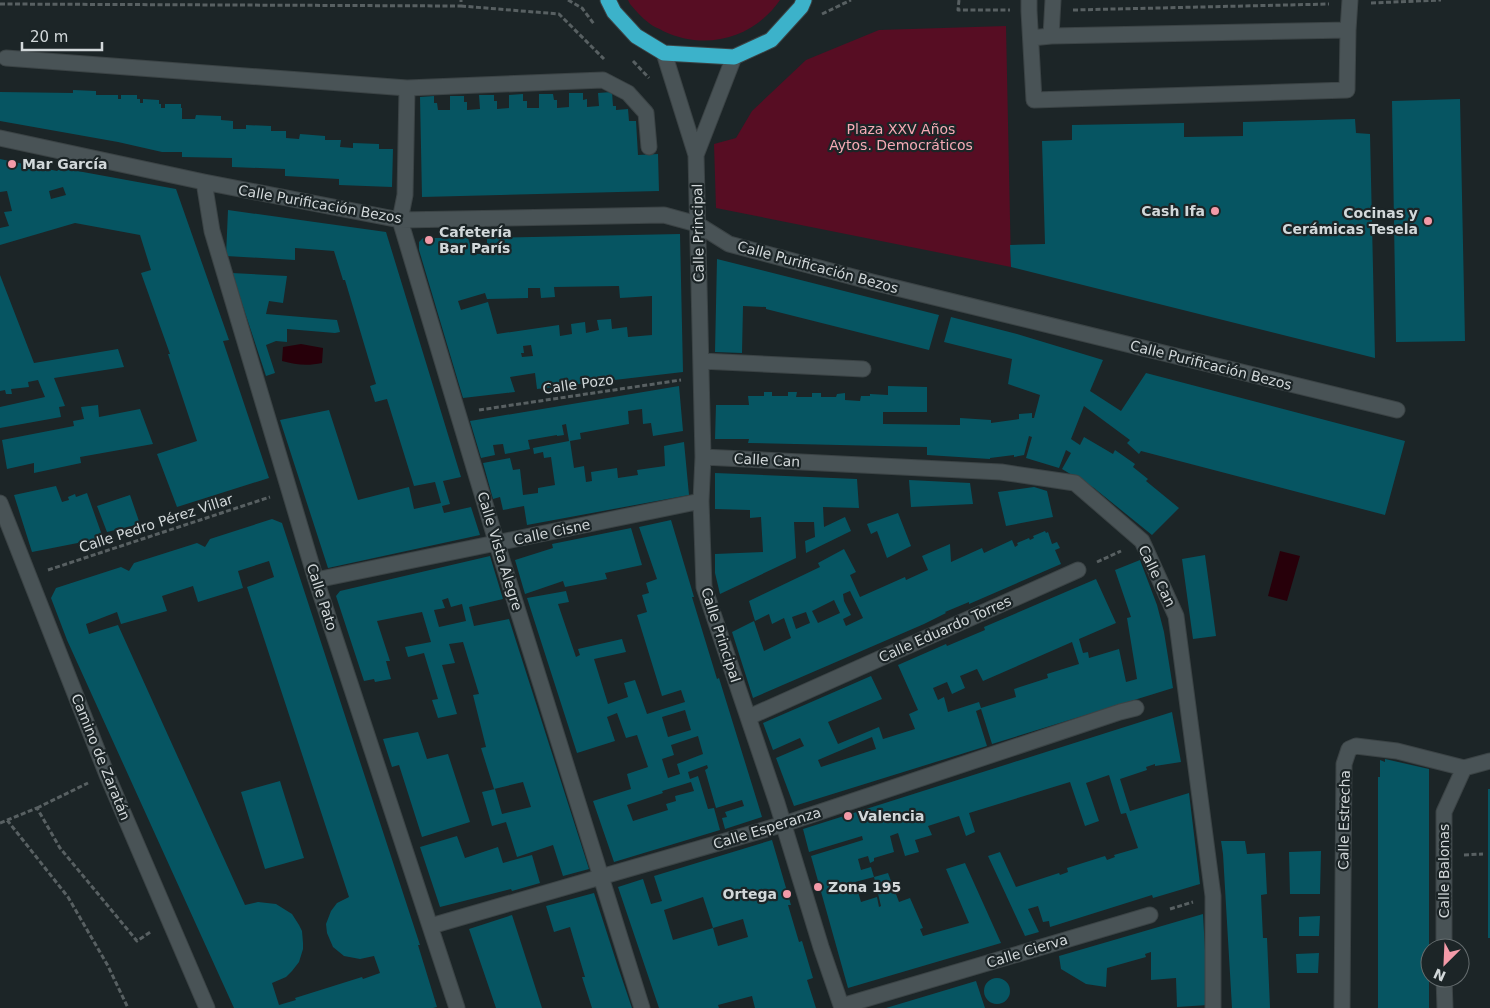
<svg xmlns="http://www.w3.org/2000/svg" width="1490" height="1008" viewBox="0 0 1490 1008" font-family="'DejaVu Sans',sans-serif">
	<rect width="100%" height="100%" fill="#1c2527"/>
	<!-- green -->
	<path fill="#570d23" d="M628 0H780C753 39 705 51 663 31 659 28 653 27 649 23 642 18 636 11 630 4Z
		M1006 26 1011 267 716 208 714 144 736 138 752 111 806 60 879 30Z"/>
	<!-- water -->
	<path fill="#27000a" d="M301 344 323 348 322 363C308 366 296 365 282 361L283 347Z
		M1280 551 1300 556 1287 601 1268 596Z"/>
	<!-- building -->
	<path fill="#065562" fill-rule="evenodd" d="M73 90 96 91V95H118V99H121V95H137V99H140V103H143V99L159 100V104H161V108H165V104H181V108H182V119H195L196 115 221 116V120L233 121V129H246V125L271 126V131H286V138L299 139 300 134 325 136V140H341L340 147 353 148V143L379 144V149H393L392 187 339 185V179L285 176V169L232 167V158L182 157V152H162L118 142 0 121V92L73 93Z
		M612 92 613 106H616V110L628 109 629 121H636L638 155 658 154 659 191 422 197 420 97 434 96V103H437L438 110H450V96H464V102H467V110L480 109 479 95H494V101H497V109L509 108V95L523 94V101H527V108H539V94H553L554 100H557V108L569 107V93H583V100L587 99V107L599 106 598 93Z
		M1460 99 1465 341 1396 342 1392 101Z
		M1355 119 1356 133 1370 134 1375 358 1011 267 1010 245 1045 244 1042 141 1072 140V125L1184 123V137L1243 136V122Z
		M0 159 57 171 61 168 176 189 229 340 223 341 269 478 177 507 157 454 197 441 168 354H170L141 273 151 270 140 235 75 223 0 245V228L9 226 4 212 12 211 7 191 0 192ZM63 187 66 195 51 199 49 191Z
		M228 210 386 232 461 477 443 481 450 504 442 506 444 513 471 507 480 535 328 568 280 420 329 410 358 500 409 487 414 509 441 503 435 482 414 486 387 399 375 402 370 386 376 384 345 280H343L334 251 295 248V260L226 256Z
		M680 234 683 372 537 389 535 373 510 377 515 392 463 398 419 250V242L423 238H468L473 254H487V238ZM619 286 620 298 652 296V335L628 337 627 327 612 329 611 319 597 320 599 330 586 333 585 322 571 324 572 334 560 336 559 325 497 334 488 302 461 310 458 301 485 293 487 299 528 298V288H540L541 298 555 297 554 287ZM531 345 533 356 522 357 521 353H524L523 346Z
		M717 259 939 315 929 350 766 309V307L743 306 742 353 715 352Z
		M232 273 287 276 283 303 269 301 266 314 337 320 340 332 335 333 287 329V342L276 341 266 345 275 373 266 376Z
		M0 275 34 363 118 349 124 367 54 378 65 406 59 407 61 417 0 428V407L45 397 38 380 28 382 29 387 11 389 12 394H6L5 390 0 391Z
		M951 317 1017 334 1103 360 1090 391 1121 411 1146 373 1405 441 1385 515 1141 451 1139 454 1127 443 1130 440 1084 406 1071 439 1080 445 1084 437 1113 454 1115 450 1135 464 1133 467 1148 479 1146 481 1179 508 1152 535 1094 488 1062 469 1071 453 1066 450 1059 468 1026 458 1032 437 1029 436 1024 455 1014 457V455L990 458V459L927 455V447L748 443 749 439H715L716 405H749L748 396H764V392H772V396H788V392H797L796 397H812V393H821V397H836L837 394 845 393V400L860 401 861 396H870V394L888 395V386L927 387V412H883V424L960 425V418L991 420V423L1019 419V414L1032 413V418H1034L1040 395 1008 384 1012 359 944 342Z
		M679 386 683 431 653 436 651 423 643 424 642 409 628 411 629 424 580 433 581 439 570 441 574 468 584 466 586 482 592 481 591 472 617 468 618 478 638 475 637 470 665 466 664 446 684 442 689 495 527 525 524 506 503 510 500 497 493 499 483 463 510 458 513 470 520 469 523 495 538 493V488L555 485 551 457 544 458 543 452 534 454 533 448 569 441 566 424 562 425 564 435 557 436V435L528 440 530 449 505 454 503 444 493 445 495 455 481 458 470 421Z
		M98 405 99 417 140 409 153 444 80 457 81 463 34 473V463L7 469 2 440 74 426 73 421 84 419 81 407Z
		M715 473 857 479 859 508 823 507 824 527 845 517 851 531 806 553 805 541 815 537 814 522H794L796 558 720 594 715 573V554L763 552 761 517 750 518V510L715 509Z
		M909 480 970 483 973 504 911 507Z
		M56 486 62 502 69 500 68 497 75 494 76 497 87 493 103 538 32 552 14 495Z
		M1034 487 1047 491 1053 517 1006 526 998 492Z
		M130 495 140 524 107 532 97 506Z
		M898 513 911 546 887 558 877 531 871 534 867 524Z
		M272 519 282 523 420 945H418L437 1007 433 1008H234L67 640 51 598 56 588 121 567 129 571 134 563 197 543 205 547 210 539ZM269 561 274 577 247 587 349 897 337 903 331 911 326 924 327 933 333 947 344 956 360 959 374 956 380 973 363 979 362 977 295 998 296 1000 279 1005 272 983 286 977 292 971 299 962 303 949V943L302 931 299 925 292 914 276 904 258 902 245 905 118 625 89 634 86 624 117 612 121 624 167 611 162 596 193 586 198 602 243 588 238 571Z
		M671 520 694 597H692L717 679 719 678 762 817 725 829 722 818 727 817 725 812 744 806 742 800 716 808 705 770 708 768 707 765 688 772 690 779 698 776 708 809 714 808 720 830 614 862 593 801 631 789 627 774 648 767 637 735 626 738 617 713 607 717 615 741 577 753 527 598 566 591 569 602 558 604 576 657 580 655 578 649 622 639 626 652 594 659 608 704 628 697 624 683 635 680 647 714 685 702 681 690 662 696 637 615 647 612 642 595 649 593 646 583 657 579 639 527ZM685 710 691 730 668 737 662 717ZM698 736 703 754 677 764 680 774 668 778 662 759 674 755 671 745ZM691 782 694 791 675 796 676 801 666 804 668 810 633 821 627 805 663 793 662 791Z
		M631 528 642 565 605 573 607 579 565 587 563 581 525 594 515 560 553 548 552 544Z
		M1045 531 1046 533 1048 532 1052 544 1057 542 1060 548 1055 550 1061 564 969 604V602L945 612 946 613 924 624 753 698 732 632 754 621 764 651 791 638 784 618 772 624 769 614 755 621 749 601 820 567 818 563 844 549 856 572 850 575 860 597 905 577 906 580 928 570 922 556 950 544 951 562 982 548 984 553 1012 540 1015 547 1018 545 1017 543 1029 538 1030 540 1034 538 1033 536ZM850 591 863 618 846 626 843 619 851 615 844 601 843 594ZM834 600 840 613 818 623 812 611ZM806 612 810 623 796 629 792 617Z
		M1205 555 1216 636 1193 639 1182 559Z
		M490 556 503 599 469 607 474 626 509 619 589 869 563 876 553 845 517 857 506 822 492 826 482 792 495 789 502 814 531 807 523 782 494 789 481 748 486 747 473 695 479 694 463 642 449 644 455 663 442 665 457 714 438 718 432 700 438 699 424 653 408 657 405 647 431 642 422 612 377 621 390 661H386L391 679 375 682 374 679 364 681 336 596 340 591ZM448 598 451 607 462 604 466 621 439 627 434 610 445 608 442 600Z
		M1140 560 1157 605 1164 632 1173 688 992 744 981 709 976 711 987 746 794 806 776 758 804 746 800 738 773 750 763 723 871 676 882 699 828 722 838 744 879 727 883 739 915 729 909 714 918 710 898 665 946 644 947 646 985 630 984 627 1096 579 1116 623 1079 639 1083 653 1088 652 1089 658 1119 649 1126 682 1137 679 1127 618 1131 617 1115 570ZM1072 642 1079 664 1047 674 1048 678 1014 689 1016 697 981 708 979 702 948 712 944 697 938 700 933 688 947 682 952 694 965 688 960 676 977 669 983 681ZM872 737 876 749 821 767 818 760Z
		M1172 712 1181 762 1155 766V764L1146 767 1147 770 1120 779 1130 811 1189 793 1200 884 1153 898 1152 895 1050 927 1049 921 1043 922 1038 906 1028 909 1039 932 1025 936 988 856 1000 852 1016 887 1059 873 1060 875 1068 872 1067 868 1105 856 1107 860 1115 857 1114 855 1138 848 1126 813 1121 814 1109 775 1086 783 1099 821 1085 826 1070 782 969 813 975 832 966 836 959 816 928 826 932 835 915 840 919 852 905 856 898 833 890 836 894 852 874 858V861L870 863 868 856 858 859 861 870 871 867 874 877 855 882 861 902 877 897 879 907 881 906 874 877 888 873 899 902 910 898 923 928 920 929 923 936 969 923 946 869 965 863 1001 943 848 988 811 856 863 840 862 836 809 852 803 829Z
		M418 732 427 759 448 754 470 822 422 837 399 765 392 767 383 739Z
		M1385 759 1429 769V1008H1378V777H1380V760L1385 762Z
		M280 781 304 858 265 869 241 792Z
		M1488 789H1490V938H1488Z
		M457 836 465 858 498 847 503 863 532 855 540 883 512 891 511 889 440 907 420 847Z
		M772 840 791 905H788L799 942 802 941 813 978 807 980 816 1008H755L752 996 718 1005 719 1008H659L618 887 643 879 651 904 662 901 654 876ZM703 897 713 928 743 919 748 937 718 946 713 928 673 940 664 910Z
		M1221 841H1245L1247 854 1265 853 1267 894 1261 895 1263 938H1267L1270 1008H1232L1223 854Z
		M1321 851 1320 894H1290L1289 852Z
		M594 893 618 967 632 1008H592L582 977H585L570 927 554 932 546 906Z
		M1203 914 1208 1005 1177 1007 1176 978 1151 980V952L1145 954 1146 957 1107 968 1106 987 1086 984 1061 969 1059 956Z
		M512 915 542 1008H496L469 929Z
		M1320 916 1319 936H1299V917Z
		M1319 953 1318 973H1297L1296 954Z
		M984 991a13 13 0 1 1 26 0a13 13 0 1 1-26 0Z
		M976 981 985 1008H886Z"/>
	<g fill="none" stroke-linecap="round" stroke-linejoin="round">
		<!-- minor casing -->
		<g stroke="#3b4345" stroke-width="17">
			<path id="minor" d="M1029 0V11L1034 100 1347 90 1348 30 1051 36 1031 38
				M1348 30 1350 0
				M1051 36 1053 0
				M664 53 696 155 703 457 701 501 704 587 777 803 821 947 842 1008
				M6 58 407 88 603 80 628 93 646 113 649 147
				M407 88 405 195 400 220 497 544 642 1008
				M0 138 204 182 400 220 664 215 697 224 729 244 872 282 1397 410
				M696 155 734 57
				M204 182 212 231 316 580 457 1008
				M701 361 863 369
				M703 457 1001 472 1075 483 1142 541 1176 616 1213 896V1008
				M0 503 107 775 207 1008
				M316 580 701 501
				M749 717 1078 570
				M431 926 784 824 1120 712 1136 708
				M1444 948V812L1464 768
				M1444 978 1445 1008
				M842 1006 1150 915
				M1342 1008 1344 764 1349 749 1356 746 1397 751 1464 768 1490 761"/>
		</g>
		<!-- highway casing -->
		<g stroke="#3b4345" stroke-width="17">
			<path id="highway" d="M608 0 614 12 636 36 664 53 734 57 771 40 801 7 804 0"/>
		</g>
		<!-- path -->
		<path stroke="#586062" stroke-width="3" stroke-dasharray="5 2.5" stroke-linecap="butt" d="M568 0 582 8 594 24
			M959 0 958 10H1010
			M1371 3 1441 0
			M0 4 461 6V0
			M461 6 559 14 604 59
			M1073 10 1329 4
			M822 14 851 0
			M633 61 649 78
			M479 410 681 380
			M1097 562 1121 551
			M48 570 270 497
			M37 808 88 783
			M7 820 68 897 108 966 128 1008
			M0 823 37 808 60 848 137 941 152 931
			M1464 855 1483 854
			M1170 909 1193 902"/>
		<!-- minor -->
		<use href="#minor" stroke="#495356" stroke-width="15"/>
		<!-- highway -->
		<use href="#highway" stroke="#3cb2ca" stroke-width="15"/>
	</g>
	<!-- markers -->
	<g fill="#f39aa8" stroke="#1c2527" stroke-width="2">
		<circle cx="12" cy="164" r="5"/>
		<circle cx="1215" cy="211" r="5"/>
		<circle cx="1428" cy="221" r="5"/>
		<circle cx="429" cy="240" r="5"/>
		<circle cx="848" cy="816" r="5"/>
		<circle cx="818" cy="887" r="5"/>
		<circle cx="787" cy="894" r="5"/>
	</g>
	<g text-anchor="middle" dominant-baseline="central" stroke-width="4.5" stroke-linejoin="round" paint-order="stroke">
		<!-- park labels -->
		<g font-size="14" fill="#f5aab5" stroke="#1c2527">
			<text x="901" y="129">Plaza XXV Años<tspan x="901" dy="16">Aytos. Democráticos</tspan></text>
		</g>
		<!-- poi labels -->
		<g font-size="14" font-weight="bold" fill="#d2d8da" stroke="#1c2527" text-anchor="start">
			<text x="22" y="164">Mar García</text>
			<text x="1205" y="211" text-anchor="end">Cash Ifa</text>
			<text x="1418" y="213" text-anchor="end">Cocinas y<tspan x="1418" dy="16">Cerámicas Tesela</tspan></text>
			<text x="439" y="232">Cafetería<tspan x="439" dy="16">Bar París</tspan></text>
			<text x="858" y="816">Valencia</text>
			<text x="828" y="887">Zona 195</text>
			<text x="777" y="894" text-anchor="end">Ortega</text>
		</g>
		<!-- street labels -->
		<g font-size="14" fill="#d2d8da" stroke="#1c2527">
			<text transform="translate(320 204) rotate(10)">Calle Purificación Bezos</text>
			<text transform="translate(698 233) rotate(-91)">Calle Principal</text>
			<text transform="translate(818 267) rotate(15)">Calle Purificación Bezos</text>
			<text transform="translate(1211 365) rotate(14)">Calle Purificación Bezos</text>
			<text transform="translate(578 384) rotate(-8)">Calle Pozo</text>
			<text transform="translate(767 460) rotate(3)">Calle Can</text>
			<text transform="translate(156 523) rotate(-18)">Calle Pedro Pérez Villar</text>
			<text transform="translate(552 532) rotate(-12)">Calle Cisne</text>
			<text transform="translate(500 551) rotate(73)">Calle Vista Alegre</text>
			<text transform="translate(1157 576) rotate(64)">Calle Can</text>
			<text transform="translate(322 597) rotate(72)">Calle Pato</text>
			<text transform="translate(945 629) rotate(-24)">Calle Eduardo Torres</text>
			<text transform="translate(721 635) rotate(72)">Calle Principal</text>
			<text transform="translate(101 757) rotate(68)">Camino de Zaratán</text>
			<text transform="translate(1344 820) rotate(-89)">Calle Estrecha</text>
			<text transform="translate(767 828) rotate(-17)">Calle Esperanza</text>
			<text transform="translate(1444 871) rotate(-90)">Calle Balonas</text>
			<text transform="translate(1027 951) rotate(-17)">Calle Cierva</text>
		</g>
	</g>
	<!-- north arrow -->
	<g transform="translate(1445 963) rotate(204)"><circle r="24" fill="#1c2527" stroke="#656d6f"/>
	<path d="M0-4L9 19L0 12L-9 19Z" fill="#f39aa8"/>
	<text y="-8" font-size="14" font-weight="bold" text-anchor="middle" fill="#d2d8da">N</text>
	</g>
	<!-- scale -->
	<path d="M22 42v8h80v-8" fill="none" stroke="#d2d8da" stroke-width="2.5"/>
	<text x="30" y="42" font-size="15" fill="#d2d8da" stroke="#1c2527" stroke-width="4" paint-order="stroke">20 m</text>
</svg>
